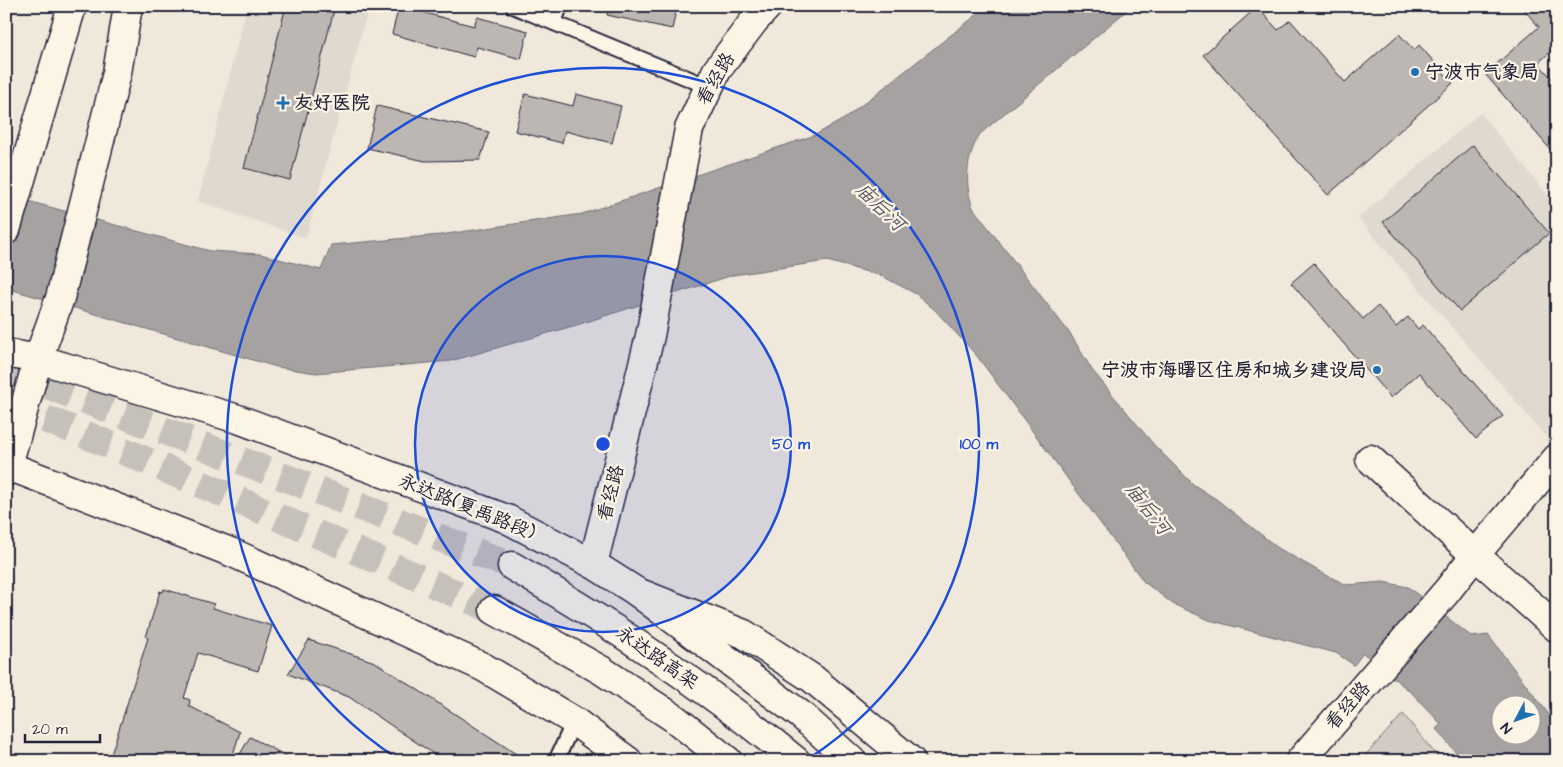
<svg xmlns="http://www.w3.org/2000/svg" width="1563" height="767" viewBox="0 0 1563 767" font-family="'Architects Daughter','LXGW WenKai TC',sans-serif">
	<rect width="100%" height="100%" fill="#efe8db"/>
	<filter id="ink" filterUnits="userSpaceOnUse"><feTurbulence type="fractalNoise" baseFrequency=".02" numOctaves="2"/><feDisplacementMap in="SourceGraphic" scale="10" xChannelSelector="R" yChannelSelector="G"/><feConvolveMatrix kernelMatrix="1 2 1 2 8 2 1 2 1" color-interpolation-filters="sRGB"/></filter>
	<g filter="url(#ink)">
		<!-- built -->
		<path fill="#e0d9cf" d="M247 6H369L306 238 198 201Z
			M1480 113 1557 206V431L1549 440 1358 218Z"/>
		<!-- green -->
		<path fill="#d1cbc3" stroke="#7a767f" d="M1403 714 1441 761H1360Z"/>
		<!-- water -->
		<path fill="#a6a2a2" stroke="#716f79" fill-rule="evenodd" d="M988 6H1132L980 134C966 156 964 184 973 208L1071 335 1092 370 1154 445 1194 485 1216 499 1278 548 1324 574 1347 585 1383 582 1408 587 1472 637 1488 635 1557 725V761H1463L1436 729 1441 724 1412 693 1363 653 1354 665 1336 653 1209 620 1173 604 1144 582 977 356 935 310 916 294 882 276 827 261 733 275 580 324 451 361 316 373 277 367 6 288V195L210 251 260 254 321 270 331 245 440 235 582 214 815 135 844 119ZM1500 704H1530V734H1500Z"/>
		<!-- building -->
		<path fill="#bcb7b3" stroke="#22223b" d="M286 6H335L290 180 244 168Z
			M399 6 474 26 477 17 528 31 521 59 477 47 474 57 392 34Z
			M608 6H677L672 29 607 15Z
			M1521 6H1557V46L1538 63 1557 84V157L1485 74 1539 27Z
			M1257 7 1278 30 1290 20 1345 82 1399 34 1414 50 1419 45 1453 83 1328 195 1203 55Z
			M525 94 573 106 576 94 621 106 612 143 565 131 562 143 515 131Z
			M377 106 489 132 480 160 425 161 367 148Z
			M1473 145 1549 233 1460 311 1383 222Z
			M1314 263 1363 319 1378 306 1396 327 1408 317 1418 329 1423 325 1503 416 1476 439 1419 373 1391 398 1291 283Z
			M164 589 214 604 213 608 272 626 258 671 198 653 184 698 190 700 189 706 240 732 231 761H109L148 638 146 637 160 591 163 592Z
			M309 640 375 662 527 761H444L349 697 288 674Z
			M250 737 296 761H236Z"/>
		<g fill="none" stroke-linecap="round" stroke-linejoin="round">
			<!-- highway-tunnel -->
			<path stroke="#c6c0bb" stroke-width="28" stroke-dasharray="28 14" stroke-linecap="butt" d="M6 369 512 566
				M6 404 84 434 494 610"/>
			<!-- lane casing -->
			<g stroke="#22223b" stroke-width="18">
				<path id="lane" d="M513 6 709 87
					M554 23 560 6
					M556 761 574 721"/>
			</g>
			<!-- street casing -->
			<g stroke="#22223b" stroke-width="31">
				<path id="street" d="M1557 458 1475 555 1557 628
					M1300 761 1447 591 1475 555 1370 459"/>
			</g>
			<!-- secondary casing -->
			<g stroke="#22223b" stroke-width="31">
				<path id="secondary" d="M593 564 650 336 689 129 717 70 754 21 768 6"/>
			</g>
			<!-- primary casing -->
			<g stroke="#22223b" stroke-width="31">
				<path id="primary" d="M6 230 72 6
					M6 353 38 359 238 419 507 519 593 564 637 592 744 634 813 679 911 761
					M6 465 233 553 483 667 574 721 628 761
					M6 472 38 359 60 298 117 73 128 6"/>
			</g>
			<!-- highway casing -->
			<g stroke="#22223b" stroke-width="31">
				<path id="highway" d="M512 566C611 624 707 687 796 761
					M637 592 801 715 852 761
					M494 610 601 670 674 718 728 761"/>
			</g>
			<!-- lane -->
			<use href="#lane" stroke="#fcf5e5" stroke-width="14"/>
			<!-- street -->
			<use href="#street" stroke="#fcf5e5" stroke-width="28"/>
			<!-- secondary -->
			<use href="#secondary" stroke="#fcf5e5" stroke-width="28"/>
			<!-- primary -->
			<use href="#primary" stroke="#fcf5e5" stroke-width="28"/>
			<!-- highway -->
			<use href="#highway" stroke="#fcf5e5" stroke-width="28"/>
		</g>
	</g>
	<!-- distance rings -->
	<circle cx="603" cy="444" r="188" fill="#1d4ed8" fill-opacity=".12"/>
	<g fill="none" stroke="#1d4ed8" stroke-width="2.5">
		<circle cx="603" cy="444" r="188"/>
		<path d="M398 759A376 376 0 1 1 808 759"/>
	</g>
	<!-- markers -->
	<g fill="#1f6fb2" stroke="#fcf5e5" stroke-width="2">
		<circle cx="1415" cy="72" r="5"/>
		<path d="M280.5 95.5h5v5h5v5h-5v5h-5v-5h-5v-5h5z"/>
		<circle cx="1377" cy="370" r="5"/>
	</g>
	<g text-anchor="middle" dominant-baseline="central" stroke-width="4.5" stroke-linejoin="round" paint-order="stroke">
		<!-- poi labels -->
		<g font-size="19" font-weight="bold" fill="#22223b" stroke="#fcf5e5" text-anchor="start">
			<text x="1425" y="72">宁波市气象局</text>
			<text x="294" y="103">友好医院</text>
			<text x="1367" y="370" text-anchor="end">宁波市海曙区住房和城乡建设局</text>
		</g>
		<!-- street labels -->
		<g font-size="19" fill="#22223b" stroke="#fcf5e5">
			<text transform="translate(716 79) rotate(-60)">看经路</text>
			<text transform="translate(611 493) rotate(-76)">看经路</text>
			<text transform="translate(467 507) rotate(22)">永达路(夏禹路段)</text>
			<text transform="translate(657 658) rotate(35)">永达路高架</text>
			<text transform="translate(1348 706) rotate(-49)">看经路</text>
		</g>
		<!-- water labels -->
		<g font-size="20" font-style="italic" fill="#575564" stroke="#fcf5e5">
			<text transform="translate(880 207) rotate(44)">庙后河</text>
			<text transform="translate(1148 509) rotate(52)">庙后河</text>
		</g>
	</g>
	<circle cx="603" cy="444" r="8" fill="#1d4ed8" stroke="#fcf5e5" stroke-width="2.5"/>
	<g font-size="15" text-anchor="middle" font-weight="bold" fill="#1d4ed8" stroke="#fcf5e5" stroke-width="4.5" stroke-linejoin="round" paint-order="stroke">
		<text x="791" y="449">50 m</text>
		<text x="979" y="449">100 m</text>
	</g>
	<!-- margin -->
	<rect width="1563" height="767" fill="none" stroke="#fcf5e5" stroke-width="25"/>
	<rect x="12" y="12" width="1538" height="742" fill="none" stroke="#22223b" stroke-width="2" filter="url(#ink)"/>
	<!-- north arrow -->
	<g transform="translate(1516 720) rotate(229)"><circle r="24" fill="#fcf5e5" stroke="#a5a1a1"/>
	<path d="M0-4L9 19L0 12L-9 19Z" fill="#1f6fb2"/>
	<text y="-8" font-size="14" font-weight="bold" text-anchor="middle" fill="#22223b">N</text>
	</g>
	<!-- scale -->
	<path d="M25 734v8h75v-8" fill="none" stroke="#22223b" stroke-width="2.5"/>
	<text x="32" y="734" font-size="15" fill="#22223b" stroke="#fcf5e5" stroke-width="4" paint-order="stroke">20 m</text>
</svg>
